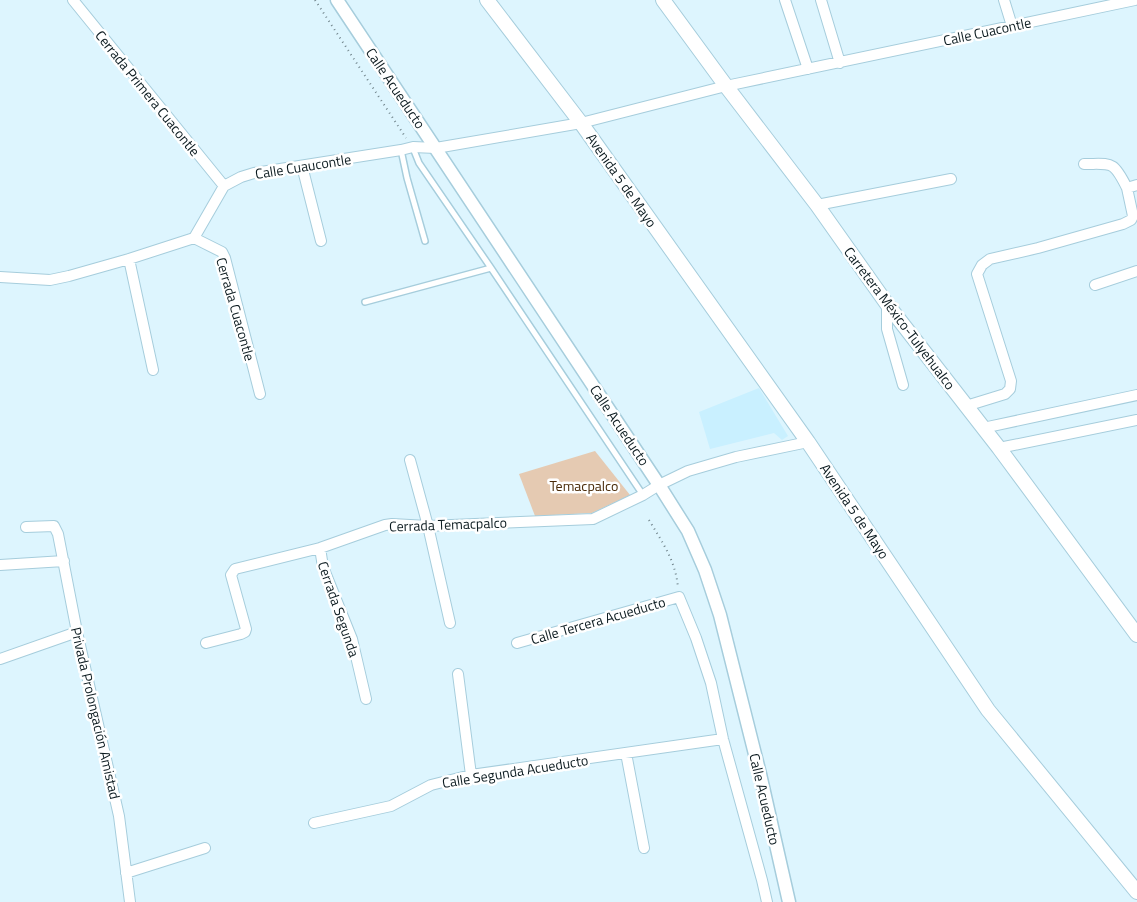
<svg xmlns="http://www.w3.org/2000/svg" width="1137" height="902" viewBox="0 0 1137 902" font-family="'Titillium Web',sans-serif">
	<rect width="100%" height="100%" fill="#ddf5fe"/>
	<!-- built -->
	<path fill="#c9f0ff" d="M759 388 788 436 782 440 774 433 710 449 699 412Z"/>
	<!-- green -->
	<path fill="#e5cab2" d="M595 451 630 495 592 513 535 516 519 474Z"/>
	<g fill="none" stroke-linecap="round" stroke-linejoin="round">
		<!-- service casing -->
		<g stroke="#a6cddc" stroke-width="8">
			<path id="service" d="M413 148 419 163 491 268 643 495
				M401 150 407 178 425 241
				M365 302 491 268"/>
		</g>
		<!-- minor casing -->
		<g stroke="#a6cddc" stroke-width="12">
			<path id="minor" d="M73 0 224 186
				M785 0 808 69
				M821 0 840 63
				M1004 0 1012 26
				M1084 164C1112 164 1113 160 1127 188L1137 185
				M302 166 321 241
				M817 205 951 179
				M194 238 222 252 225 258 260 394
				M129 259 153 370
				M0 277 50 280 69 276 129 259 194 238 224 186 241 177 254 173 401 150 413 147 436 148 581 123 726 86 1135 0
				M1095 285 1137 271
				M887 304V329L903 385
				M966 406 1005 394 1010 389 1011 381 977 274 982 265 990 259 1038 248 1123 224 1131 220 1133 216 1127 188
				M983 428 1137 395
				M999 448 1137 420
				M410 460 428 526 450 623
				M26 527 54 526 58 534 77 632 119 816 130 902
				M320 548 323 567 352 639 366 699
				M0 565 64 561
				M206 643 241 634 245 632 246 629 231 575 235 569 320 548 385 525 392 524 428 526 593 519 643 495 659 485 688 471 736 457 808 442
				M517 643 679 597 696 638 711 683 723 739 762 880 767 902
				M0 659 77 632
				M458 674 471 775
				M626 753 644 848
				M314 823 391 806 431 785 471 775 723 739
				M126 873 205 848"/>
		</g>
		<!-- tertiary casing -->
		<g stroke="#a6cddc" stroke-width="15">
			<path id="tertiary" d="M337 0 659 485 688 531 705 570 720 615 760 774 789 902"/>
		</g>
		<!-- secondary casing -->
		<g stroke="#a6cddc" stroke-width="16">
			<path id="secondary" d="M487 0 581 123 808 442 988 710 1137 892
				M663 0 726 86 817 205 887 304 999 448 1137 635"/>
		</g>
		<!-- path -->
		<path stroke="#72868d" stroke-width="2" stroke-dasharray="1 4" stroke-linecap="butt" d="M315 0 406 138
			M649 520C662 542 676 561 678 588"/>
		<!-- service -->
		<use href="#service" stroke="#fff" stroke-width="5"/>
		<!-- minor -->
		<use href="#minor" stroke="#fff" stroke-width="10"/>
		<!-- tertiary -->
		<use href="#tertiary" stroke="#fff" stroke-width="12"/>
		<!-- secondary -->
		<use href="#secondary" stroke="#fff" stroke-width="14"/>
	</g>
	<g text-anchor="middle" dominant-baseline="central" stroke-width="5" stroke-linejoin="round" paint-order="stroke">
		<!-- street labels -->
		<g font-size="14" fill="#0b1a1f" stroke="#fff">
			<text transform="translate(987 31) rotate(-12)">Calle Cuacontle</text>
			<text transform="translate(396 88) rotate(56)">Calle Acueducto</text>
			<text transform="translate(148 93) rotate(51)">Cerrada Primera Cuacontle</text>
			<text transform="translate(303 166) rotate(-9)">Calle Cuaucontle</text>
			<text transform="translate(622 180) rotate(55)">Avenida 5 de Mayo</text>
			<text transform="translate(236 309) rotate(74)">Cerrada Cuacontle</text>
			<text transform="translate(900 318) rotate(53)">Carretera México-Tulyehualco</text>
			<text transform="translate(620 425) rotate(56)">Calle Acueducto</text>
			<text transform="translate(855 511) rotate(56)">Avenida 5 de Mayo</text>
			<text transform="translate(448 524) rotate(-2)">Cerrada Temacpalco</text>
			<text transform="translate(339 609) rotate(71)">Cerrada Segunda</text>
			<text transform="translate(598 620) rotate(-16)">Calle Tercera Acueducto</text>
			<text transform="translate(96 713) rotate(77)">Privada Prolongación Amistad</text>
			<text transform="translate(515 771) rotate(-9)">Calle Segunda Acueducto</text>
			<text transform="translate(765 799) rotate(77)">Calle Acueducto</text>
		</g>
		<!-- park labels -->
		<g font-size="14" fill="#492a08" stroke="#fff">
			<text x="584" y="485">Temacpalco</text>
		</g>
	</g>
</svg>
